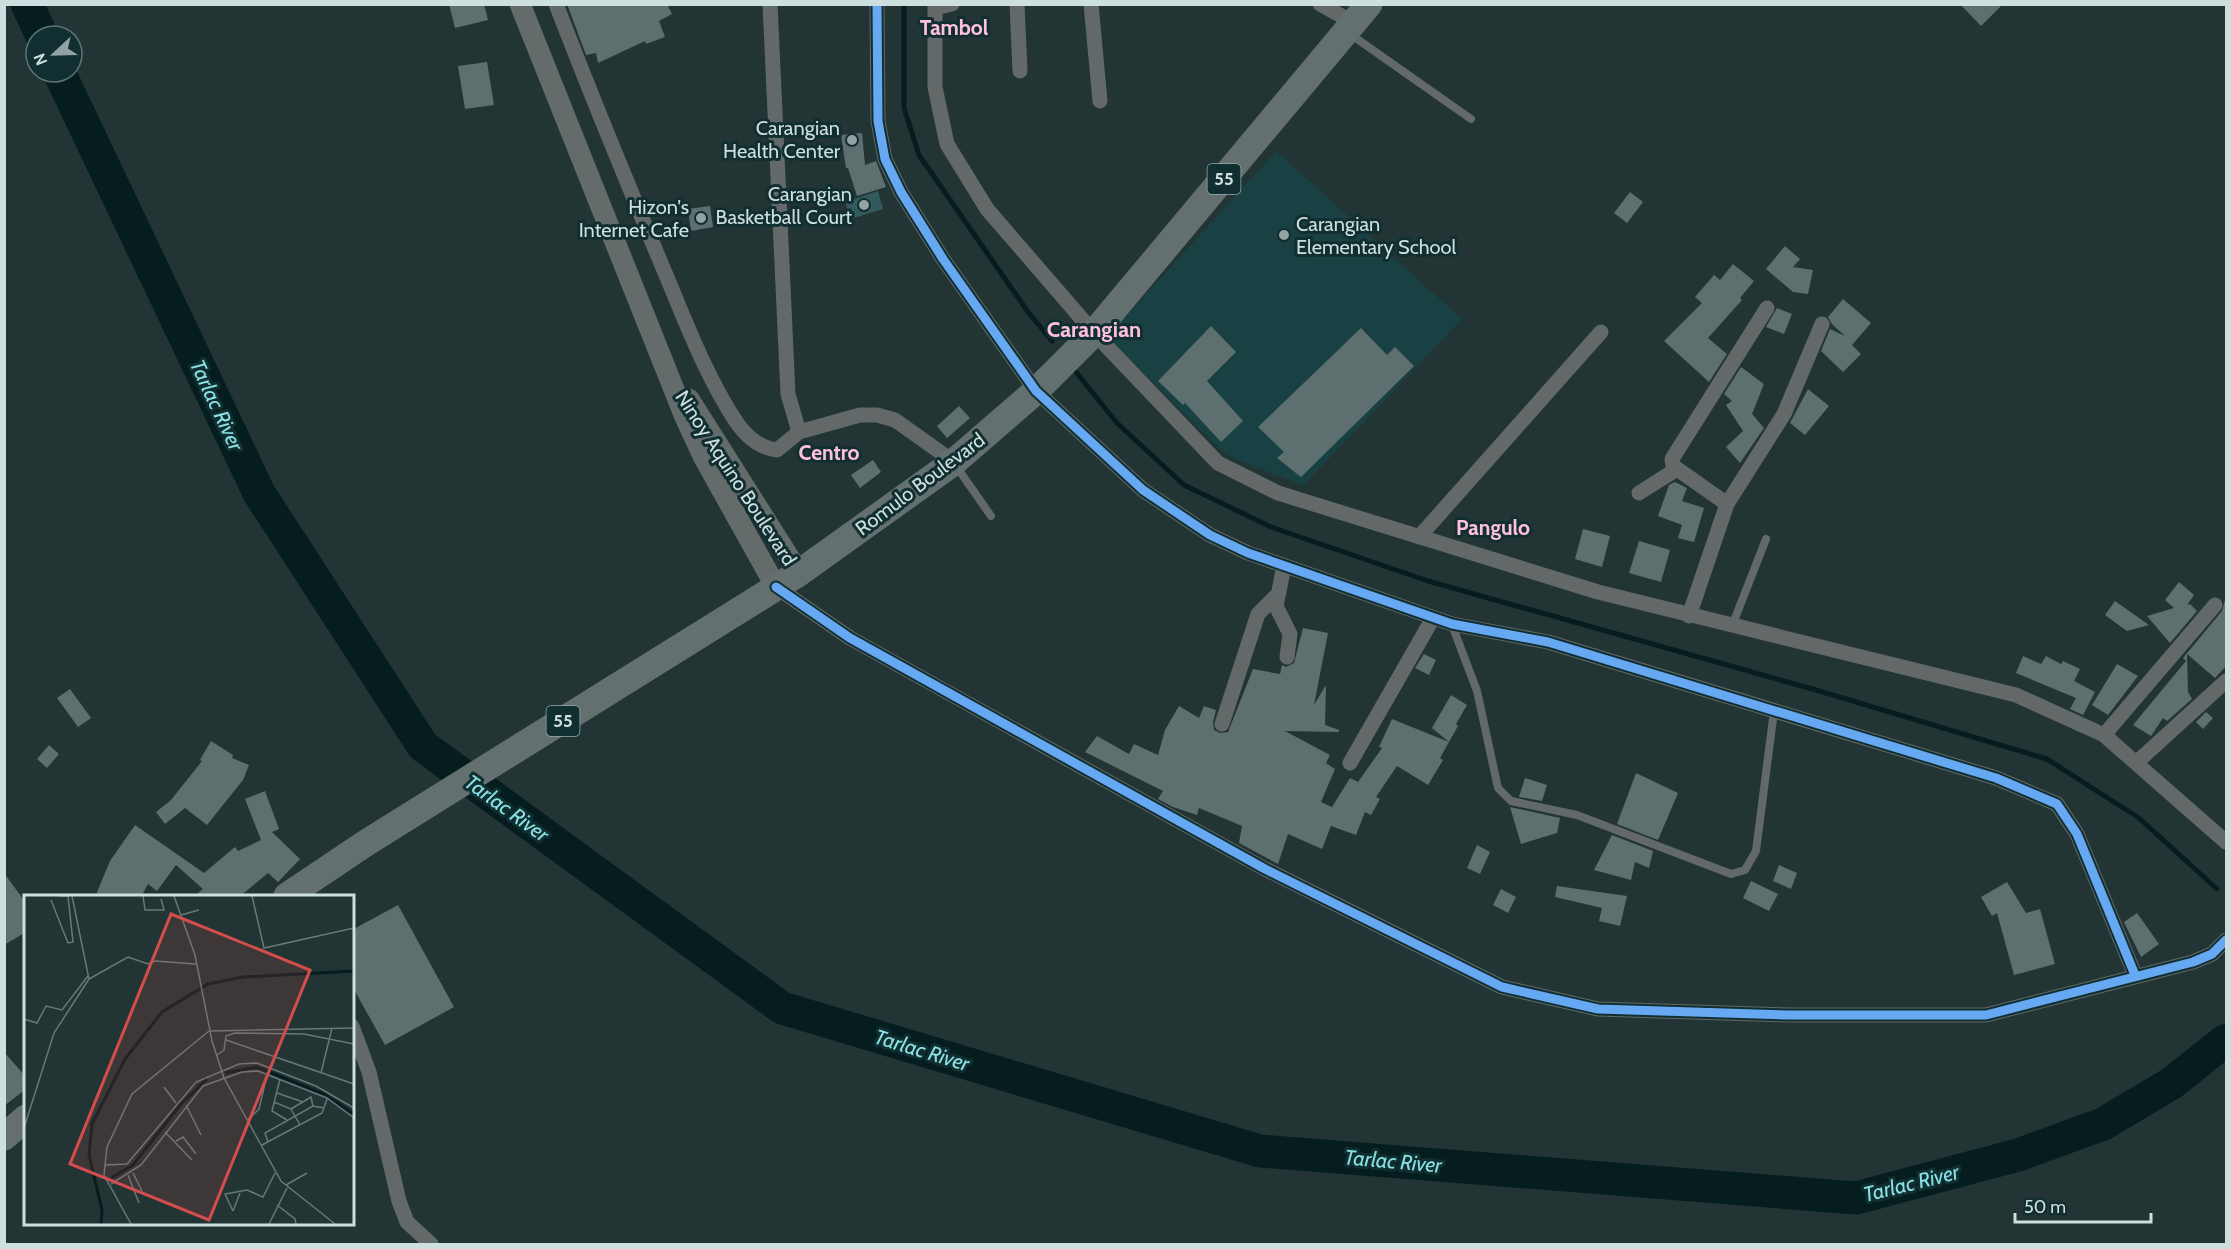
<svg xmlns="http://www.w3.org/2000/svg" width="2231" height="1249" viewBox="0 0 2231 1249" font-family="Cabin,sans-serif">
	<rect width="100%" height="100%" fill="#233434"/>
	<!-- built -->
	<path fill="#194042" d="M1276 151 1462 319 1303 486 1226 455 1107 337Z"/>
	<!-- green -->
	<path fill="#32595b" d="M878 191 883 209 851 219 845 202Z"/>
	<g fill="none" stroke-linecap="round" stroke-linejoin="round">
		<!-- stream -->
		<path stroke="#051d1f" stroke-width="5" d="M904 4V108L919 155 1028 312 1052 341
			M1076 372 1117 423 1184 485 1271 527 1428 581 1816 690 2047 759 2139 818 2217 889"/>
		<!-- river -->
		<path stroke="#051d1f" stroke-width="33" d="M27 4 42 36
			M59 72 259 493 423 746 782 1008 1260 1151 1856 1198 2018 1155 2103 1124 2172 1083 2226 1040"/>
	</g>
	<!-- building -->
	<path fill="#5d6f6f" d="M449 4H484L488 20 455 28Z
		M567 4H667L672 14 659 21 665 37 646 44 645 41 598 63 596 53 586 55Z
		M1960 4H2003L1981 26Z
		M487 62 494 105 465 109 458 66Z
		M862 133 865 165 876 161 886 187 857 196 848 168H846L841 135Z
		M1630 192 1643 202 1627 223 1614 213Z
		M710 206 713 227 691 231 688 209Z
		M1785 246 1800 259 1793 267 1813 270 1808 294 1793 292 1766 269Z
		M1733 264 1754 281 1740 298 1742 300 1708 338 1727 354 1709 382 1664 341 1702 303 1695 297 1714 275 1720 280Z
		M1843 299 1871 323 1852 345 1861 354 1843 372 1821 351 1830 329 1845 336 1832 324 1828 317Z
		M1777 308 1792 314 1784 334 1766 327Z
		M1211 326 1236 352 1207 381 1243 421 1221 442 1185 403 1183 405 1158 381Z
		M1361 328 1387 355 1395 347 1414 366 1301 477 1277 458 1284 452 1258 427Z
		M1741 367 1764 384 1752 414 1764 428 1740 463 1726 447 1743 431 1726 405 1732 401 1724 394Z
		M1808 389 1829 406 1805 435 1790 423Z
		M959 406 970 418 947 438 937 426Z
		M873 460 881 472 860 488 851 475Z
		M1675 482 1687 488 1682 501 1704 508 1694 542 1678 538 1682 525 1658 516 1669 485Z
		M1583 529 1610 536 1602 567 1575 559Z
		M1639 541 1670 550 1661 582 1629 573Z
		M2179 582 2194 595 2187 605 2190 604 2197 611 2170 643 2147 616 2174 608 2165 600Z
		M2226 596V666L2215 678 2187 654 2188 692 2192 699 2167 721 2163 718 2151 736 2133 725 2186 661 2183 658 2222 611Z
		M2115 601 2149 625 2127 631 2105 615Z
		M1303 628 1328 633 1314 705 1326 685 1325 725 1339 730V732L1285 731 1330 755 1326 763 1335 769 1321 802 1332 807 1350 778 1358 782 1382 748 1379 747 1392 719 1449 742 1432 728 1451 695 1467 705 1456 724 1458 726 1440 758 1443 760 1428 785 1397 766 1376 797 1380 799 1371 815 1365 812 1356 835 1331 826 1322 849 1288 834 1278 864 1239 843 1242 826 1199 808 1197 815 1173 807 1158 799 1163 791 1085 752 1097 736 1129 754 1134 744 1158 755 1165 730 1179 706 1199 718 1204 706 1216 710 1213 722 1214 730 1220 733 1228 732 1253 669 1280 674 1282 665 1286 667 1294 663Z
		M1424 654 1436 660 1429 675 1415 668Z
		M2023 656 2041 664 2046 656 2061 664 2063 661 2080 669 2074 681 2095 692 2083 715 2070 709 2076 698 2016 673Z
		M2117 664 2138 676 2108 715 2092 705Z
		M70 689 91 718 78 727 57 698Z
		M2206 712 2213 718 2203 729 2196 722Z
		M211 741 233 755 232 758 249 765 243 780 207 825 185 808 165 824 156 812 171 800 202 761 200 760Z
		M49 745 59 754 47 768 37 759Z
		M1636 773 1678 793 1658 840 1617 824Z
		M1525 778 1547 785 1542 801 1519 797Z
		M265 791 279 829 272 832 300 859 278 882 268 873 239 897H193L203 889 176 865 157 891 148 884 141 897H95L110 861 135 825 204 873 235 847 238 851 261 840 245 799Z
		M1510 807 1560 818 1557 833 1521 844Z
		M1612 835 1653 851 1649 868 1635 862 1631 880 1594 870Z
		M1477 845 1490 852 1480 874 1467 868Z
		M1779 865 1797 873 1791 889 1773 881Z
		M4 873 26 903V932L4 945Z
		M1751 881 1778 894 1769 911 1743 898Z
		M2007 882 2026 913 2040 909 2055 964 2014 975 1997 913 1992 916 1981 897Z
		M1557 886 1627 896 1620 926 1599 921 1602 908 1555 897Z
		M1501 889 1516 897 1508 913 1493 905Z
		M398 905 454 1007 385 1045 352 986V930Z
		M2137 913 2159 944 2141 957 2124 922Z
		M4 1052 26 1077V1089L4 1106Z"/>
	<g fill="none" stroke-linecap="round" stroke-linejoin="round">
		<!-- lane -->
		<path stroke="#636969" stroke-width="8" d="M1350 34 1471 119
			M956 466 991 516
			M1452 625 1477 691 1498 788 1511 801 1577 815 1731 874 1745 870 1756 851 1774 711
			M1732 626 1766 539"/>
		<!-- street -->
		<path stroke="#636969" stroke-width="15" d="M556 4C591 95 628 185 666 275 687 325 707 378 737 423 747 437 759 448 777 450L799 432 860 415H877L895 420 954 462
			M770 4 788 394 799 432
			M877 4 878 121 885 159 901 192 943 259 1036 391 1143 490 1210 535 1248 553 1452 624 1548 642 1996 778 2057 804 2077 834 2135 975
			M935 4V87L947 144 987 209 1094 333 1218 463 1278 493 1598 592 2016 695 2104 735 2226 842
			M1017 4 1020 71
			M1091 4 1100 101
			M1320 4 1354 23
			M935 8 952 4
			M1639 493 1677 469
			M1727 504 1673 466 1672 459 1767 308
			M1419 537 1601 332
			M1284 566 1276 606 1290 634 1287 657
			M776 587 850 638 1265 869 1502 987 1598 1009 1788 1015H1986L2193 962 2212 954 2226 940
			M1689 616 1727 504 1784 414 1822 324
			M1222 724 1258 614 1279 593
			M2104 735 2215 605
			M2137 762 2226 681
			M1350 763 1433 618
			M352 1026 369 1072 399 1201 407 1222 431 1244"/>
		<!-- secondary -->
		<path stroke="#636b6b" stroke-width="21" d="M520 4 685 417 704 458 776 587
			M689 399 799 573"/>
		<!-- highway -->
		<path stroke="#647070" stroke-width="27" d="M287 896 366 843 799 573 954 462 1036 391 1094 333 1369 4
			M4 1137 26 1118"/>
		<!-- cycleway casing -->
		<g stroke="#112f31" stroke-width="13">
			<path id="cycleway" d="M877 4 878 121 885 159 901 192 943 259 1036 391 1143 490 1210 535 1248 553 1452 624 1548 642 1996 778 2057 804 2077 834 2135 975
				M776 587 850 638 1265 869 1502 987 1598 1009 1788 1015H1986L2193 962 2212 954 2226 940"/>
		</g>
		<!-- cycleway -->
		<use href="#cycleway" stroke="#66a8f1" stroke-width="9"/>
	</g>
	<!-- markers -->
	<g fill="#92a3a3" stroke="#112f31" stroke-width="2">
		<circle cx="852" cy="140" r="6"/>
		<circle cx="864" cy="205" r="6"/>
		<circle cx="701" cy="218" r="6"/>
		<circle cx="1284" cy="235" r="6"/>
	</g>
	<g text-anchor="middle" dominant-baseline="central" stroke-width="6" stroke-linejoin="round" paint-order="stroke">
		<!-- shield labels -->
		<g fill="#112f31" stroke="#95aaab" stroke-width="1.5">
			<rect x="1207.5" y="164" width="33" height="30" rx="4.5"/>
			<rect x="546.5" y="706" width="33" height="30" rx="4.5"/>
		</g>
		<g font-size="18" font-weight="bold" fill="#cedfdf">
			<text x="1224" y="179">55</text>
			<text x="563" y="721">55</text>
		</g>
		<!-- poi labels -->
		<g font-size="20" fill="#cedfdf" stroke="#112f31" text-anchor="end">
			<text x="840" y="128">Carangian<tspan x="840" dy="23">Health Center</tspan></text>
			<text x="852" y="194">Carangian<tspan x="852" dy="23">Basketball Court</tspan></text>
			<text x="689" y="207">Hizon's<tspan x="689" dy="23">Internet Cafe</tspan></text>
			<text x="1296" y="224" text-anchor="start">Carangian<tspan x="1296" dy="23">Elementary School</tspan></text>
		</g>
		<!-- street labels -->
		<g font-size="20" fill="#cedfdf" stroke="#112f31">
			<text transform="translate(736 478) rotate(57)">Ninoy Aquino Boulevard</text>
			<text transform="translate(920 484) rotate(-37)">Romulo Boulevard</text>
		</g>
		<!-- neighbourhood labels -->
		<g font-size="21" font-weight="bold" fill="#ffc0dd" stroke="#112f31">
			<text x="954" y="27">Tambol</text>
			<text x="829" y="452">Centro</text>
			<text x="1493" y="527">Pangulo</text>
		</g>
		<!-- water labels -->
		<g font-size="21" font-style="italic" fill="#8ae1e5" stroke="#112f31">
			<text transform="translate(217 405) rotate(65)">Tarlac River</text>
			<text transform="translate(507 808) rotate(36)">Tarlac River</text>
			<text transform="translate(922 1050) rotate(17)">Tarlac River</text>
			<text transform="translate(1393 1161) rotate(5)">Tarlac River</text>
			<text transform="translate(1911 1183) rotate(-14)">Tarlac River</text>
		</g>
		<!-- quarter labels -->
		<g font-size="22" font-weight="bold" fill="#ffc0dd" stroke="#112f31">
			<text x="1094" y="329">Carangian</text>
		</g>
	</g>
	<!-- overview -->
	<g transform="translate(24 895)">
		<rect width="330" height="330" fill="#233434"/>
		<path fill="none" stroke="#051d1f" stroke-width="3" d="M201 178 233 172 300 199 330 219M87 283 109 270 157 209 183 184M77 329 78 315 65 260 68 229 101 164 138 117 184 89 219 82 330 76"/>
		<path fill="none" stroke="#677878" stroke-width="1.5" d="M119 1 121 15H140L137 4M150 1 171 60 188 146 200 183 257 286 311 329M228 1 240 53 330 33M27 5 44 48 49 47 44 1H35M157 20 175 15M65 84 104 62 124 69 131 66 172 69M0 124 13 128 22 111 38 115 64 81M186 136 330 133M202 145 330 189M193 160 200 155 202 141 211 138 280 139 330 149M297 178 308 133M256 184 248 216 263 225M140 192 152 208M253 198 279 207M250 207 267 214 276 230M162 210 177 240M267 214 287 202 289 211M224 225 235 214 243 180M0 233 30 138 65 84 48 1M141 237 168 265M152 246 159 242 172 259M244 247 241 238 289 211 300 213M238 250 298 218 303 204M81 270 103 269 172 187 215 169 233 168 292 191 330 213M109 278 118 296M104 280 115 308M87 289 117 270 179 191 218 177 234 176 303 203 330 223M262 290 283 278M253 310 271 324 272 329M209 316 201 299 223 295 239 302 251 278M209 316 216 298M107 329 80 280 83 252 108 199 185 136M245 329 263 293"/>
		<path fill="#d44d4d" fill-opacity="0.15" stroke="#d44d4d" stroke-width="3" d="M147 19 286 75 185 325 46 269Z"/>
		<rect width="330" height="330" fill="none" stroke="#cedfdf" stroke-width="3"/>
	</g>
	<!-- border -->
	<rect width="2231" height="1249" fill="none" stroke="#cedfdf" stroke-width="12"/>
	<!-- north arrow -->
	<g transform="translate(54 54) rotate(248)"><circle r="28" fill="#112f31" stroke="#5d7577" stroke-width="1.5"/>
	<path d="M0-4.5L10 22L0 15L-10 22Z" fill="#92a3a3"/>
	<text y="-9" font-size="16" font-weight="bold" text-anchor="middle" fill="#cedfdf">N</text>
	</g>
	<!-- scale -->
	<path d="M2015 1213v9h136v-9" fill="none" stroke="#cedfdf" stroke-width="3"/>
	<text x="2024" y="1213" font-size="18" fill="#cedfdf" stroke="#112f31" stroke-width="4.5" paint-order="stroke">50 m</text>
</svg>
